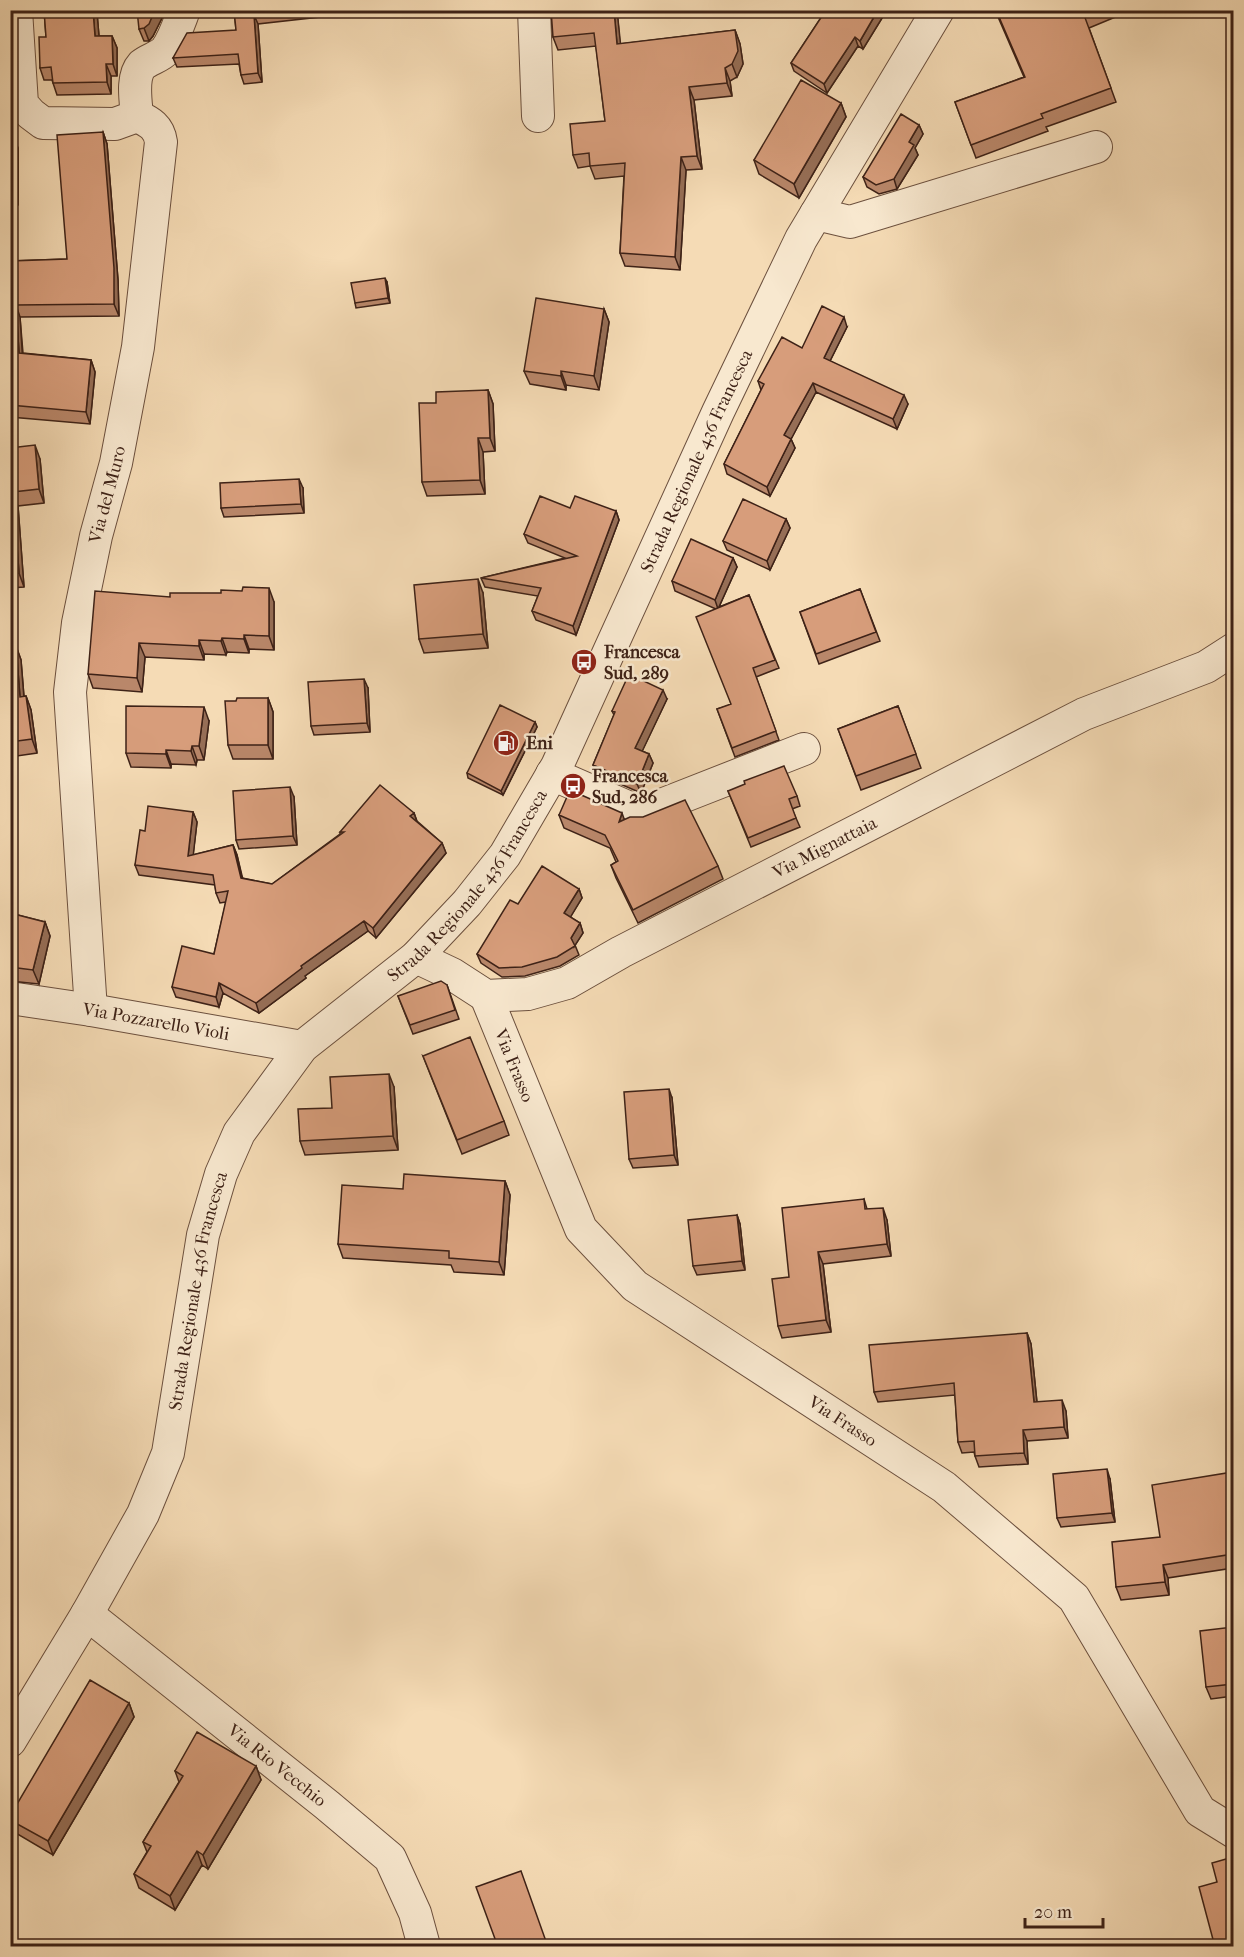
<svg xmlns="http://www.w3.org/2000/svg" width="1244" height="1957" viewBox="0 0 1244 1957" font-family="'IM FELL French Canon',serif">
	<rect width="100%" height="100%" fill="#f5dbb5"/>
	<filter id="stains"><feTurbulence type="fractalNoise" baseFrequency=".00333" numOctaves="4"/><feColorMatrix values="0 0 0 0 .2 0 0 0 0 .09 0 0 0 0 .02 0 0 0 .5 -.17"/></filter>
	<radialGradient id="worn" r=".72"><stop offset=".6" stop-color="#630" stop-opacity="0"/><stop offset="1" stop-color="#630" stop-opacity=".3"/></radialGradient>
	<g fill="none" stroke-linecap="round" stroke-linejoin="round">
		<!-- minor casing -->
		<g stroke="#6c503e" stroke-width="34">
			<g id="minor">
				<path d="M16 10 22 104 31 114 43 123 115 124 137 116"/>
				<path d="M534 10 538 116"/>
				<path d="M816 214 850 222 1096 147"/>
				<path d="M552 774 641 813 804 749"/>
				<path id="s1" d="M416 957 452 974 486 996 528 994 567 983 621 952 1084 714 1206 667 1234 649"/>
				<path id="s2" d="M486 996 581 1229 635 1286 944 1487 1074 1598 1200 1811 1234 1832"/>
				<path id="s3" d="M10 998 91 1010 302 1047"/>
				<path id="s4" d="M91 1010 70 692 78 623 96 536 116 463 138 347 161 142C159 127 150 122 137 116 136 102 131 77 142 65 149 59 160 57 166 50 174 39 179 23 184 10"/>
				<path id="s5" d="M87 1614 327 1805 390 1858 415 1913 424 1946"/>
				<path id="s6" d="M10 1741 87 1614 143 1514 168 1453 203 1235 221 1174 239 1133 302 1047 416 957 467 903 505 855 557 766 718 412 801 239 938 10"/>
			</g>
		</g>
		<!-- minor -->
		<use href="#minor" stroke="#f8e8cf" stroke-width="32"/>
	</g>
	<!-- wall -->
	<path fill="#b9876a" stroke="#3e2217" stroke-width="1.5" d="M44 10H109L97 13 99 36H112L117 48V76H111V94L57 95 52 80H44L40 68 46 37Z
		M234 10H337L338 15 258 24 262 82 244 84 241 75 239 64 177 67 173 58 236 30Z
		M551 10H617L620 44 735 30 740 44 743 64 737 77 730 81 732 96 694 100 702 169 686 170 680 270 625 266 620 253 624 176 595 179 590 166 578 168 573 155 605 121 596 46 558 50 553 37Z
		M826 10H887L863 49 858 46 827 93 794 71 791 63Z
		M995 10H1130V11L1089 28 1116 102 1046 127 1048 131 976 158 955 102 1024 77Z
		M163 16 153 36 149 41H144L139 29Z
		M841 103 846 117 799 198 759 174 754 160Z
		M919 125 923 134 915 148 918 155 897 189 879 194 867 187 863 177Z
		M103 132 107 144 118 280 119 316 20 317 23 353 91 360 95 372 90 424 10 417V261L67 259Z
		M10 136H13L18 148V205H10Z
		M387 282 390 303 356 308 355 303Z
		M604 309 609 322 599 390 566 385V390L530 384 524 371Z
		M847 327 830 361 908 404 897 429 816 392 791 439 795 448 770 496 727 474 724 464 761 390 758 381 802 348Z
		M488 390 493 404 495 451 483 452 485 494 427 496 422 482 436 403Z
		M10 448 40 459 44 503 18 506 24 587 10 588Z
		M303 488 304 513 224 517 221 508Z
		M570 508 616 511 619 520 576 635 536 620 532 611 538 596 485 587 481 578 565 558 528 543 524 534Z
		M786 519 790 528 770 570 727 550 723 541Z
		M733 558 737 567 719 607 749 595 779 668 756 677 779 740 735 757 717 709 731 705 716 609 675 591 672 581Z
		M860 589 880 641 819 664 800 612Z
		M483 593 488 648 424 653 419 639Z
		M170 597 274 602V650L249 649V653L227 652 226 655 204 654V660L145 657 142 692 93 688 88 674Z
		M10 645 11 646H16L21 660 24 696H26L31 710 37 753 10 757Z
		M368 688 370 732 314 735 311 726Z
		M268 698 273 712V759H233L228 745Z
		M667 699 642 751 649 754 653 763 641 793 597 774 593 765 614 715 612 711Z
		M898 706 921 768 861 790 838 729Z
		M209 721 204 760H197L196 765 171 764V768L131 767 126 753Z
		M535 722 537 727 503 795 468 778 467 773Z
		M728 791 797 796 800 806 792 809 800 827 751 847Z
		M294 797 297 845 239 849 236 840Z
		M193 812 197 822 193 855 233 845 237 855 242 878 272 884 340 834V832L414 813 417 821 442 843 446 853 376 938 368 931 305 976 306 978 259 1013 223 993 219 1007 176 997 172 987 214 954 226 902 220 903 216 893 215 885 139 875 135 865 145 831Z
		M559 815 624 819 718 866 723 879 638 923 616 878 611 865 616 862 610 848 564 828Z
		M579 889 582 898 570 917 580 923 583 933 575 945 579 955 560 966 525 976 502 977 481 963 477 954 518 904Z
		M10 913 45 922 50 936 39 984 10 981Z
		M447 985 459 1019 413 1034 398 996Z
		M423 1056 504 1121 509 1135 462 1154Z
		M394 1087 398 1150 305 1155 300 1141 332 1108Z
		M672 1098 678 1165 633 1168 629 1159Z
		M505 1181 510 1195 504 1275 454 1272 451 1265 343 1258 338 1244 403 1189Z
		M864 1199 867 1209 887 1220 891 1256 823 1264 831 1332 782 1338 778 1326 789 1277Z
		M737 1215 740 1224 745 1270 697 1275 693 1266Z
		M1027 1333 1031 1344 1037 1402 1066 1411 1068 1438 1027 1441 1028 1464 979 1467 975 1456 974 1452 962 1453 958 1442 955 1395 878 1402 874 1392Z
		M1233 1472V1568L1168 1578 1169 1595 1121 1600 1116 1587 1160 1537Z
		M1110 1479 1115 1522 1061 1527 1057 1518Z
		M1233 1627V1696L1211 1699 1206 1687Z
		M129 1703 134 1717 53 1855 14 1832 10 1823V1820Z
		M256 1766 261 1780 208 1869 202 1865 175 1910 139 1888 134 1874 147 1852 143 1842 179 1782 175 1771Z"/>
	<!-- shaded-wall -->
	<path fill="#966e56" stroke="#3e2217" stroke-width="1.5" d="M93 10H96L97 13 100 48 95 36Z
		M155 10H162L163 16 153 36 149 41 144 28Z
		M614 10H617L622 58 617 44Z
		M878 10H887L863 49 860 41Z
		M254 15 258 24 262 82 258 73Z
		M735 30 740 44 743 64 737 77 732 64Z
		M112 36 117 48V76L113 64Z
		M855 37 858 46 827 93 824 84Z
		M106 64 111 76V94L107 82Z
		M725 68 730 81 732 96 727 83Z
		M689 87 694 100 702 169 697 156Z
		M841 103 846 117 799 198 794 184Z
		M919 125 923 134 915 148 918 155 897 189 894 179 909 142Z
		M103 132 107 144 118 280 119 316 114 304Z
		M13 136 18 148V205L13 193Z
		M681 157 686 170 680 270 675 257Z
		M385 278 387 282 390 303 388 298Z
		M16 305 20 317 23 365 19 353Z
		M604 309 609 322 599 390 594 376Z
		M844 317 847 327 827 367 824 358Z
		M91 360 95 372 90 424 86 412Z
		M561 371 566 385V390L561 376Z
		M813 383 816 392 788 445 784 435Z
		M488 390 493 404 495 451 490 438Z
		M904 395 908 404 897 429 893 419Z
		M478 438 483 452 485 494 480 480Z
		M791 439 795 448 770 496 767 487Z
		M35 445 40 459 44 503 39 489Z
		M299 479 303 488 304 513 301 504Z
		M13 492 18 506 24 587 19 573Z
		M616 511 619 520 576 635 573 626Z
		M786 519 790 528 770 570 767 561Z
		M733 558 737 567 718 609 715 600Z
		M478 579 483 593 488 648 483 634Z
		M269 588 274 602V650L269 636Z
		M244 635 249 649V653L244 639Z
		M222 638 227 652 226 655 221 641Z
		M199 640 204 654V660L199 646Z
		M139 643 145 657 142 692 137 678Z
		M16 646 21 660 25 711 20 697Z
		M364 679 368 688 370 732 367 723Z
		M663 690 667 699 639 758 635 748Z
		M26 696 31 710 37 753 32 739Z
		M268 698 273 712V759L268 745Z
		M204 707 209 721 204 760 199 746Z
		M535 722 537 727 503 795 501 791Z
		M192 746 197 760 196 765 191 751Z
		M166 750 171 764V768L166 754Z
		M649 754 653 763 641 793 637 784Z
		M290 787 294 797 297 845 293 836Z
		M193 812 197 822 192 866 188 856Z
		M414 813 417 822 410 816Z
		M622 813 627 827 619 822Z
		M442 843 446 853 376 938 373 928Z
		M233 845 237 855 245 888 241 878Z
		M579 889 582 898 567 923 564 913Z
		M364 921 368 931 305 976 306 978 259 1013 256 1003 301 966Z
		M45 922 50 936 39 984 33 970Z
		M580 923 583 933 574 947 571 938Z
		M219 983 223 993 219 1007 216 997Z
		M389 1074 394 1087 398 1150 393 1136Z
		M669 1089 672 1098 678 1165 674 1155Z
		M505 1181 510 1195 504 1275 499 1262Z
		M883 1208 887 1220 891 1256 887 1244Z
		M737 1215 740 1224 745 1270 742 1261Z
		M818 1252 823 1264 831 1332 826 1320Z
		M1027 1333 1031 1344 1038 1413 1034 1402Z
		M1062 1400 1066 1411 1068 1438 1064 1427Z
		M1023 1430 1027 1441 1028 1464 1024 1453Z
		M1107 1469 1110 1479 1115 1522 1112 1513Z
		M1163 1565 1168 1578 1169 1595 1165 1582Z
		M129 1703 134 1717 53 1855 48 1841Z
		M256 1766 261 1780 208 1869 203 1855Z
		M197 1851 202 1865 175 1910 170 1896Z
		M12 1871 15 1880 10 1888V1873Z"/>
	<!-- building -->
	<path fill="#d79d7b" stroke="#3e2217" stroke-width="1.5" d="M44 10H93L95 36H112L113 64H106L107 82 53 83 51 67 40 68 39 37H46Z
		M137 10H155L149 24 144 28 139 29Z
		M234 10H292L254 15 258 73 241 75 238 54 173 58 187 33 236 30Z
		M551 10H614L617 44 735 30 738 51 732 64 725 68 727 83 689 87 697 156 681 157 675 257 620 253 625 163 590 166 589 153 573 155 570 124 605 121 594 33 553 37Z
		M826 10H878L860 41 855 37 824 84 791 63Z
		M996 10H1095L1084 15 1111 88 1041 114 1043 118 971 145 955 102 1025 77Z
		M801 80 841 103 794 184 754 160Z
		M901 114 919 125 909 142 914 145 894 179 876 185 863 177Z
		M103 132 114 268V304L16 305 19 353 91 360 86 412 10 405V261L67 259 57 135Z
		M10 136H13V193H10Z
		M385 278 388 298 355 303 351 283Z
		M536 298 604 309 594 376 561 371V376L524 371Z
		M822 306 844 317 824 358 904 395 893 419 813 383 784 435 791 439 767 487 724 464 764 384 758 381 782 337 802 348Z
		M488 390 490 438H478L480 480 422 482 419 403H436V392Z
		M35 445 39 489 13 492 19 573 10 574V448Z
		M299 479 301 504 221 508 220 483Z
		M540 496 570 508 575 496 616 511 573 626 532 611 541 588 481 578 577 556 524 534Z
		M743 499 786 519 767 561 723 541Z
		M691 539 733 558 715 600 672 581Z
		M478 579 483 634 419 639 414 585Z
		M243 587 269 588V636L244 635V639L222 638 221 641 199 640V646L139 643 137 678 88 674 95 591 170 597V593H221V590L242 591Z
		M860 589 876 632 816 654 800 612Z
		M749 595 775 660 753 668 776 731 732 748 717 709 731 704 696 617Z
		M10 646H16L20 697 26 696 32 739 10 742Z
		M629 674 663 690 635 748 649 754 637 784 593 765 615 712 612 711Z
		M364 679 367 723 311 726 308 682Z
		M237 698H268V745H228L225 701H236Z
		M500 705 535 722 501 791 467 773Z
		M126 706 204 707 199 746H192L191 751 166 750V754L126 753Z
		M898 706 916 754 856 776 838 729Z
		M784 766 797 796 789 799 796 818 748 838 728 791 745 784 744 781Z
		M380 785 414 813 410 816 442 843 373 928 364 921 301 966 302 968 256 1003 219 983 216 997 172 987 182 946 214 954 228 891 216 893 213 875 135 865 140 830 145 831 148 806 193 812 188 856 233 845 241 878 272 884 344 832H340Z
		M290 787 293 836 236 840 233 791Z
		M570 790 622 813 619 822 630 817H643L685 800 718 866 633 910 611 865 618 861 605 835 559 815Z
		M542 866 579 889 564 913 580 923 571 938 575 946 557 957 522 967 499 968 477 954 510 900 518 904Z
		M10 913 45 922 33 970 10 967Z
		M441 981 447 985 455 1010 410 1025 398 996Z
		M470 1037 504 1121 457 1140 423 1056Z
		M389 1074 393 1136 300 1141 298 1109 332 1108 330 1077Z
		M669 1089 674 1155 629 1159 624 1092Z
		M404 1174 505 1181 499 1262 449 1258V1251L338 1244 342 1185 403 1189Z
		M864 1199 865 1209 883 1208 887 1244 818 1252 826 1320 778 1326 772 1279 789 1277 782 1208Z
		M737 1215 742 1261 693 1266 688 1220Z
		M1027 1333 1034 1402 1062 1400 1064 1427 1023 1430 1024 1453 975 1456 974 1441 958 1442 954 1383 874 1392 869 1345Z
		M1107 1469 1112 1513 1057 1518 1053 1474Z
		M1233 1472V1554L1163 1565 1165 1582 1116 1587 1112 1542 1160 1537 1152 1485Z
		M1233 1627V1684L1206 1687 1200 1631Z
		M90 1680 129 1703 48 1841 10 1820V1816Z
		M197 1732 256 1766 203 1855 197 1851 170 1896 134 1874 151 1846 143 1842 183 1776 175 1771Z
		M1233 1857V1947H1231L1230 1944 1219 1947H1215L1199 1887 1217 1882 1212 1863Z
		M521 1871 548 1947H498L476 1887Z"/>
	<!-- icons -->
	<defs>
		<g id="bus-disc" transform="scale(1.35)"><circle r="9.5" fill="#8f2418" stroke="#f8e8cf"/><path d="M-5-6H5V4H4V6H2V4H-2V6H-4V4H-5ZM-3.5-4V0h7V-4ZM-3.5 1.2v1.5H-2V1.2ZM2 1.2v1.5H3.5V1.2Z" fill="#fff"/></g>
		<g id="fuel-disc" transform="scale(1.35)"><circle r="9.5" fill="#8f2418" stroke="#f8e8cf"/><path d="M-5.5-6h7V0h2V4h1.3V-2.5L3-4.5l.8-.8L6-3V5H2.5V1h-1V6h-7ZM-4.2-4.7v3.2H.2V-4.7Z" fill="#fff"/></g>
	</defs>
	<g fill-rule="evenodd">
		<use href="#bus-disc" x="584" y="662"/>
		<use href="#fuel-disc" x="506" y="743"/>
		<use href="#bus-disc" x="573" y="786"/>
	</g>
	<g text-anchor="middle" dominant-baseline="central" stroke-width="5" stroke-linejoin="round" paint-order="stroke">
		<!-- street labels -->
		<g font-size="18" fill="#3e2217" stroke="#f8e8cf">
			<text stroke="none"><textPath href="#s6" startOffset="1484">Strada Regionale 436 Francesca</textPath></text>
			<text stroke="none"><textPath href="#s4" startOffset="520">Via del Muro</textPath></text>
			<text stroke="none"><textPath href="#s1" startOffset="454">Via Mignattaia</textPath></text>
			<text stroke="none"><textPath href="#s6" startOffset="998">Strada Regionale 436 Francesca</textPath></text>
			<text stroke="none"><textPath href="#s3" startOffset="148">Via Pozzarello Violi</textPath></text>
			<text stroke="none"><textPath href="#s2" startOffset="75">Via Frasso</textPath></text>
			<text stroke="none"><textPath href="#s6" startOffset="494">Strada Regionale 436 Francesca</textPath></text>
			<text stroke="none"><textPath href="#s2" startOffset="578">Via Frasso</textPath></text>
			<text stroke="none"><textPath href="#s5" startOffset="243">Via Rio Vecchio</textPath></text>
		</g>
		<!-- poi labels -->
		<g font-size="18" font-weight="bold" fill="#3e2217" stroke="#f8e8cf" text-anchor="start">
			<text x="604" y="652">Francesca<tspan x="604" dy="21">Sud, 289</tspan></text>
			<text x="526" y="743">Eni</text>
			<text x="592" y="776">Francesca<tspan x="592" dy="21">Sud, 286</tspan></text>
		</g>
	</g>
	<!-- margin -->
	<rect width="1244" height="1957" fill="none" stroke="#f5dbb5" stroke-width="36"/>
	<rect x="12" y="12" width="1220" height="1933" fill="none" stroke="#3e2217" stroke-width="3"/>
	<rect x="18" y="18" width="1208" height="1921" fill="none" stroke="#3e2217" stroke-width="1.5"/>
	<!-- scale -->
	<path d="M1025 1918v9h78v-9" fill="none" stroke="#3e2217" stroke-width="3"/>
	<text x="1034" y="1918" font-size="18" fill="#3e2217" stroke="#f8e8cf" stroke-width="4.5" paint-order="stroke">20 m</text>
	<rect width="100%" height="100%" filter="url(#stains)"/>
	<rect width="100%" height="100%" fill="url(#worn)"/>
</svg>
